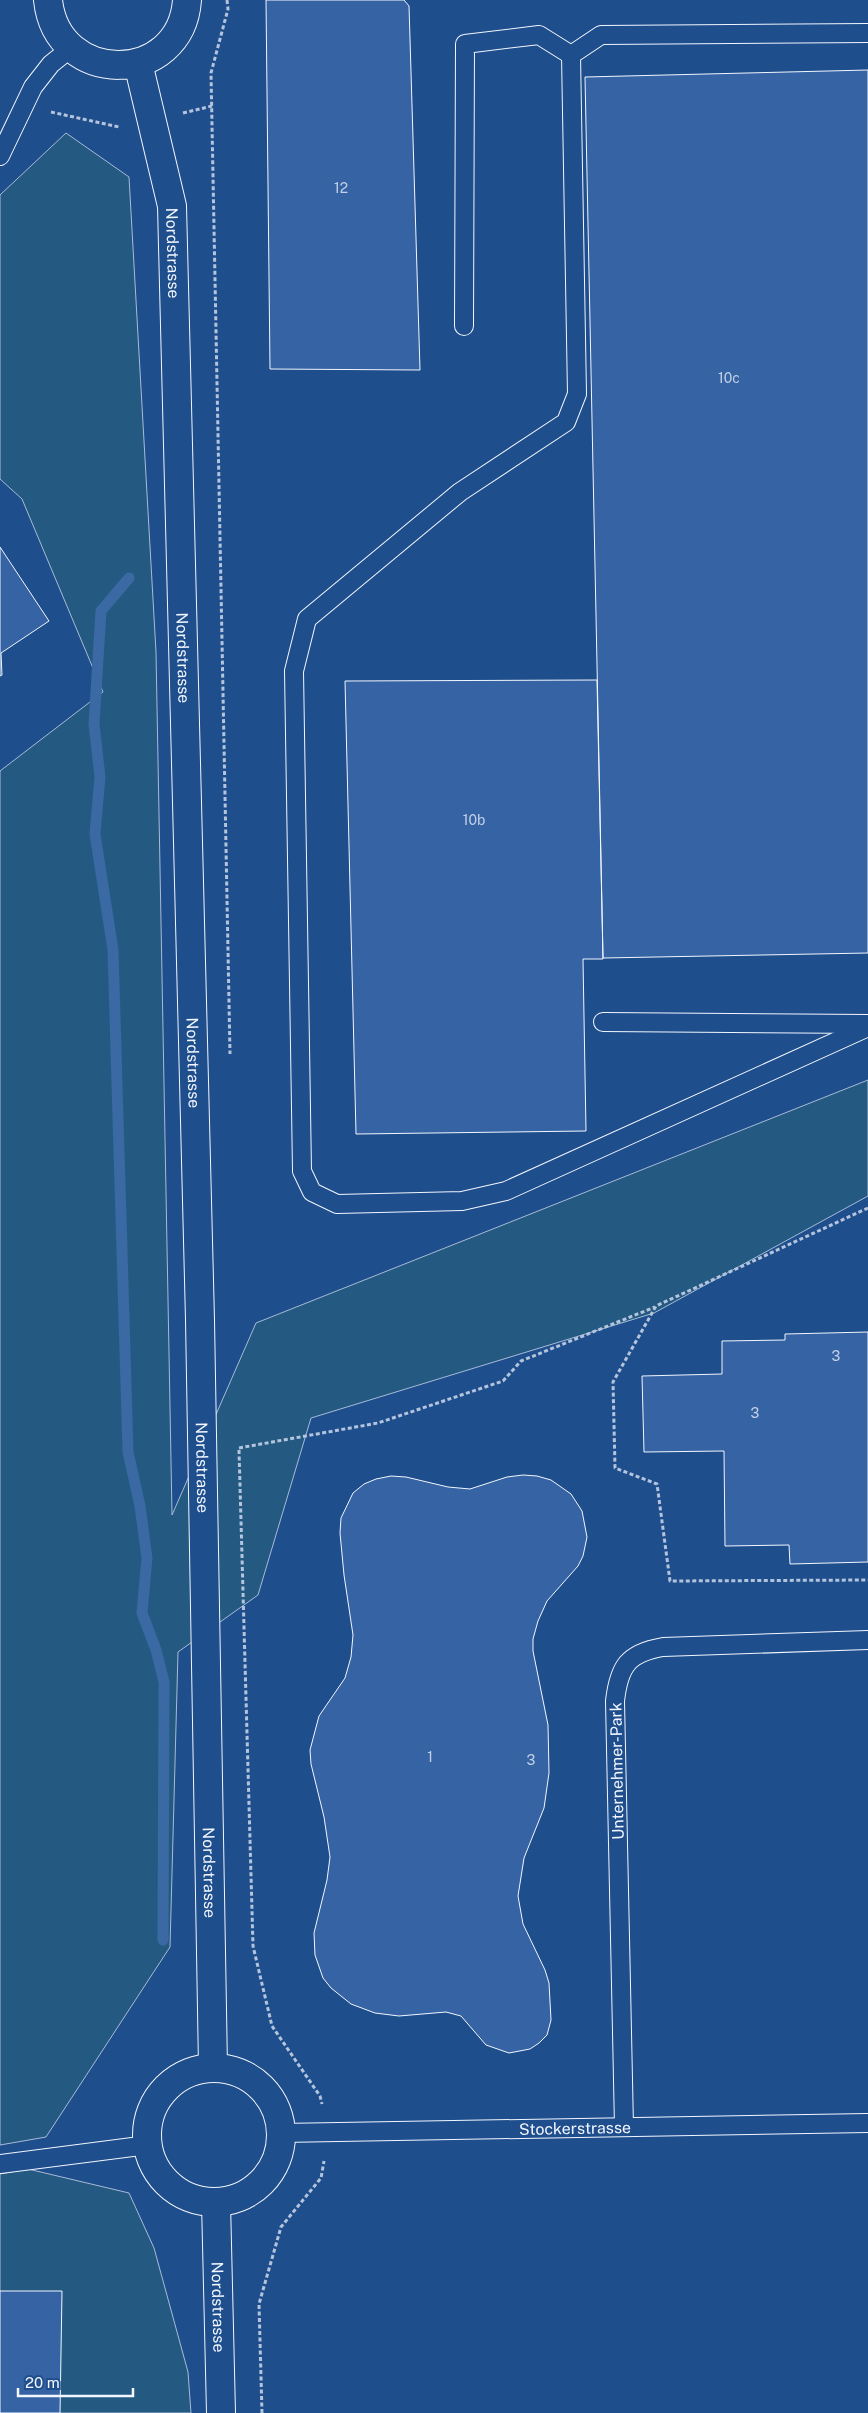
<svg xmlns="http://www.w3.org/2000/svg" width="868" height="2413" viewBox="0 0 868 2413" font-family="'Public Sans',sans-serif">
	<rect width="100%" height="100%" fill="#1f4e8c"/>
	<!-- green -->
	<path fill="#245a82" stroke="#a8bbd7" d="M66 133 129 177 156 652 172 1515 256 1323 868 1080V1196L654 1313 311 1418 258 1595 178 1652 170 1947 46 2137 0 2145V771L103 692 22 499 0 479V195Z
		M28 2169 129 2193 154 2248 188 2372 191 2413H0V2174Z"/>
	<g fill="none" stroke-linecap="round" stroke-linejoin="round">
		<!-- stream -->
		<path stroke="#3b69a3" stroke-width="11" d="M129 578 101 611 94 724 100 777 95 834 113 950 128 1452 140 1506 147 1558 142 1613 156 1650 164 1682 163 1940"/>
	</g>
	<!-- building -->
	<path fill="#3563a3" stroke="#f2f6ff" d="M266 0H404L409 6 420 370 270 369Z
		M868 70V953L603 958 585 77Z
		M0 547 49 621 1 653 2 675 0 676Z
		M597 680 603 959H583L586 1131 356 1134 345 681Z
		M868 1332V1562L790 1564 789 1545 725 1546 724 1451 644 1452 642 1376 722 1374V1341L785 1340V1334Z
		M523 1475 537 1476 551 1480 571 1494 582 1511 587 1537 583 1556 578 1566 547 1601 538 1621 533 1639V1651L548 1725 549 1773 544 1808 524 1858 518 1896 523 1924 545 1970 549 1983 551 2020 547 2035 539 2043 530 2049 509 2053 486 2045 461 2016 446 2012 399 2016 375 2013 351 2004 331 1988 323 1978 315 1955 314 1933 327 1880 330 1857 324 1817 311 1764 310 1750 319 1716 345 1678 351 1657 353 1635 344 1575 340 1533 341 1518 353 1493 364 1484 376 1479 391 1476 406 1477 448 1487 470 1489 507 1477Z
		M0 2291H62L60 2413H0Z"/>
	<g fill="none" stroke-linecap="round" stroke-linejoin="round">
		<!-- service casing -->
		<g stroke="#f2f6ff" stroke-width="20">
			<g id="service">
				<path d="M868 33 601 35 571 55 577 394 566 422 460 492 307 619 294 671 302 1171 312 1192 337 1204 462 1201 506 1191 868 1027"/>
				<path d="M0 156 33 87 51 64 71 48"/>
				<path d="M464 326 465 44 539 35 571 55"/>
				<path d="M603 1022 868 1024"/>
				<path d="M624 2127 615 1701C619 1666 628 1653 663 1647L868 1640"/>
				<path id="s1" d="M281 2133 868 2123"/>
				<path d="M0 2164 148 2145"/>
			</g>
		</g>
		<!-- primary casing -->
		<g stroke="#f2f6ff" stroke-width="30">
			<g id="primary">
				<path d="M48 0C57 87 181 86 187 0"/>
				<path id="s2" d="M138 63 172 206 200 1320 213 2067"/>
				<circle cx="214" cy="2135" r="67"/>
				<path id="s3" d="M216 2202 221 2413"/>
			</g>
		</g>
		<!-- path -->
		<path stroke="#b3c4dc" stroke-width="3" stroke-dasharray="4 2.5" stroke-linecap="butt" d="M227 0 228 9 211 73 230 1054
			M51 112 119 127
			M183 113 212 106
			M868 1208 656 1306 613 1382 615 1468 657 1484 670 1581 868 1580
			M239 1448 378 1423 503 1381 521 1361 655 1307
			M239 1450 253 1946 272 2026 320 2096 322 2104
			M262 2413 259 2304 281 2227 321 2178 324 2161"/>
		<!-- service -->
		<use href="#service" stroke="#1f4e8c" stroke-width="18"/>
		<!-- primary -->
		<use href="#primary" stroke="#1f4e8c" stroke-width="28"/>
	</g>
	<g text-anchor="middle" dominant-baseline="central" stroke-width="4" stroke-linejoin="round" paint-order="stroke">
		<!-- number labels -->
		<g font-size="14" fill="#c3d1e8">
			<text x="341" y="188">12</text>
			<text x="729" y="378">10c</text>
			<text x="474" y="820">10b</text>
			<text x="836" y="1356">3</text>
			<text x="755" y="1413">3</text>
			<text x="430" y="1757">1</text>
			<text x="531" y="1760">3</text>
		</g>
		<!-- street labels -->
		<g font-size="16" fill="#f2f6ff" stroke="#1f4e8c">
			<text stroke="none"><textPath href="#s2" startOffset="194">Nordstrasse</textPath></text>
			<text stroke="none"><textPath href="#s2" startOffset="599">Nordstrasse</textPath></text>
			<text stroke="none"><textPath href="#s2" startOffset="1004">Nordstrasse</textPath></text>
			<text stroke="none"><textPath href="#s2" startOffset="1409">Nordstrasse</textPath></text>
			<text transform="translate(617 1771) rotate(-91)">Unternehmer-Park</text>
			<text stroke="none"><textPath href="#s2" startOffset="1814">Nordstrasse</textPath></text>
			<text stroke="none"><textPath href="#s1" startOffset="294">Stockerstrasse</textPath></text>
			<text stroke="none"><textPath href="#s3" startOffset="105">Nordstrasse</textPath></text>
		</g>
	</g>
	<!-- scale -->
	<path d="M18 2388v8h115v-8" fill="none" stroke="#f2f6ff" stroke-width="2.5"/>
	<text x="25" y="2388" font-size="15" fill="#f2f6ff" stroke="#1f4e8c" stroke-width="4" paint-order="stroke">20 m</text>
</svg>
